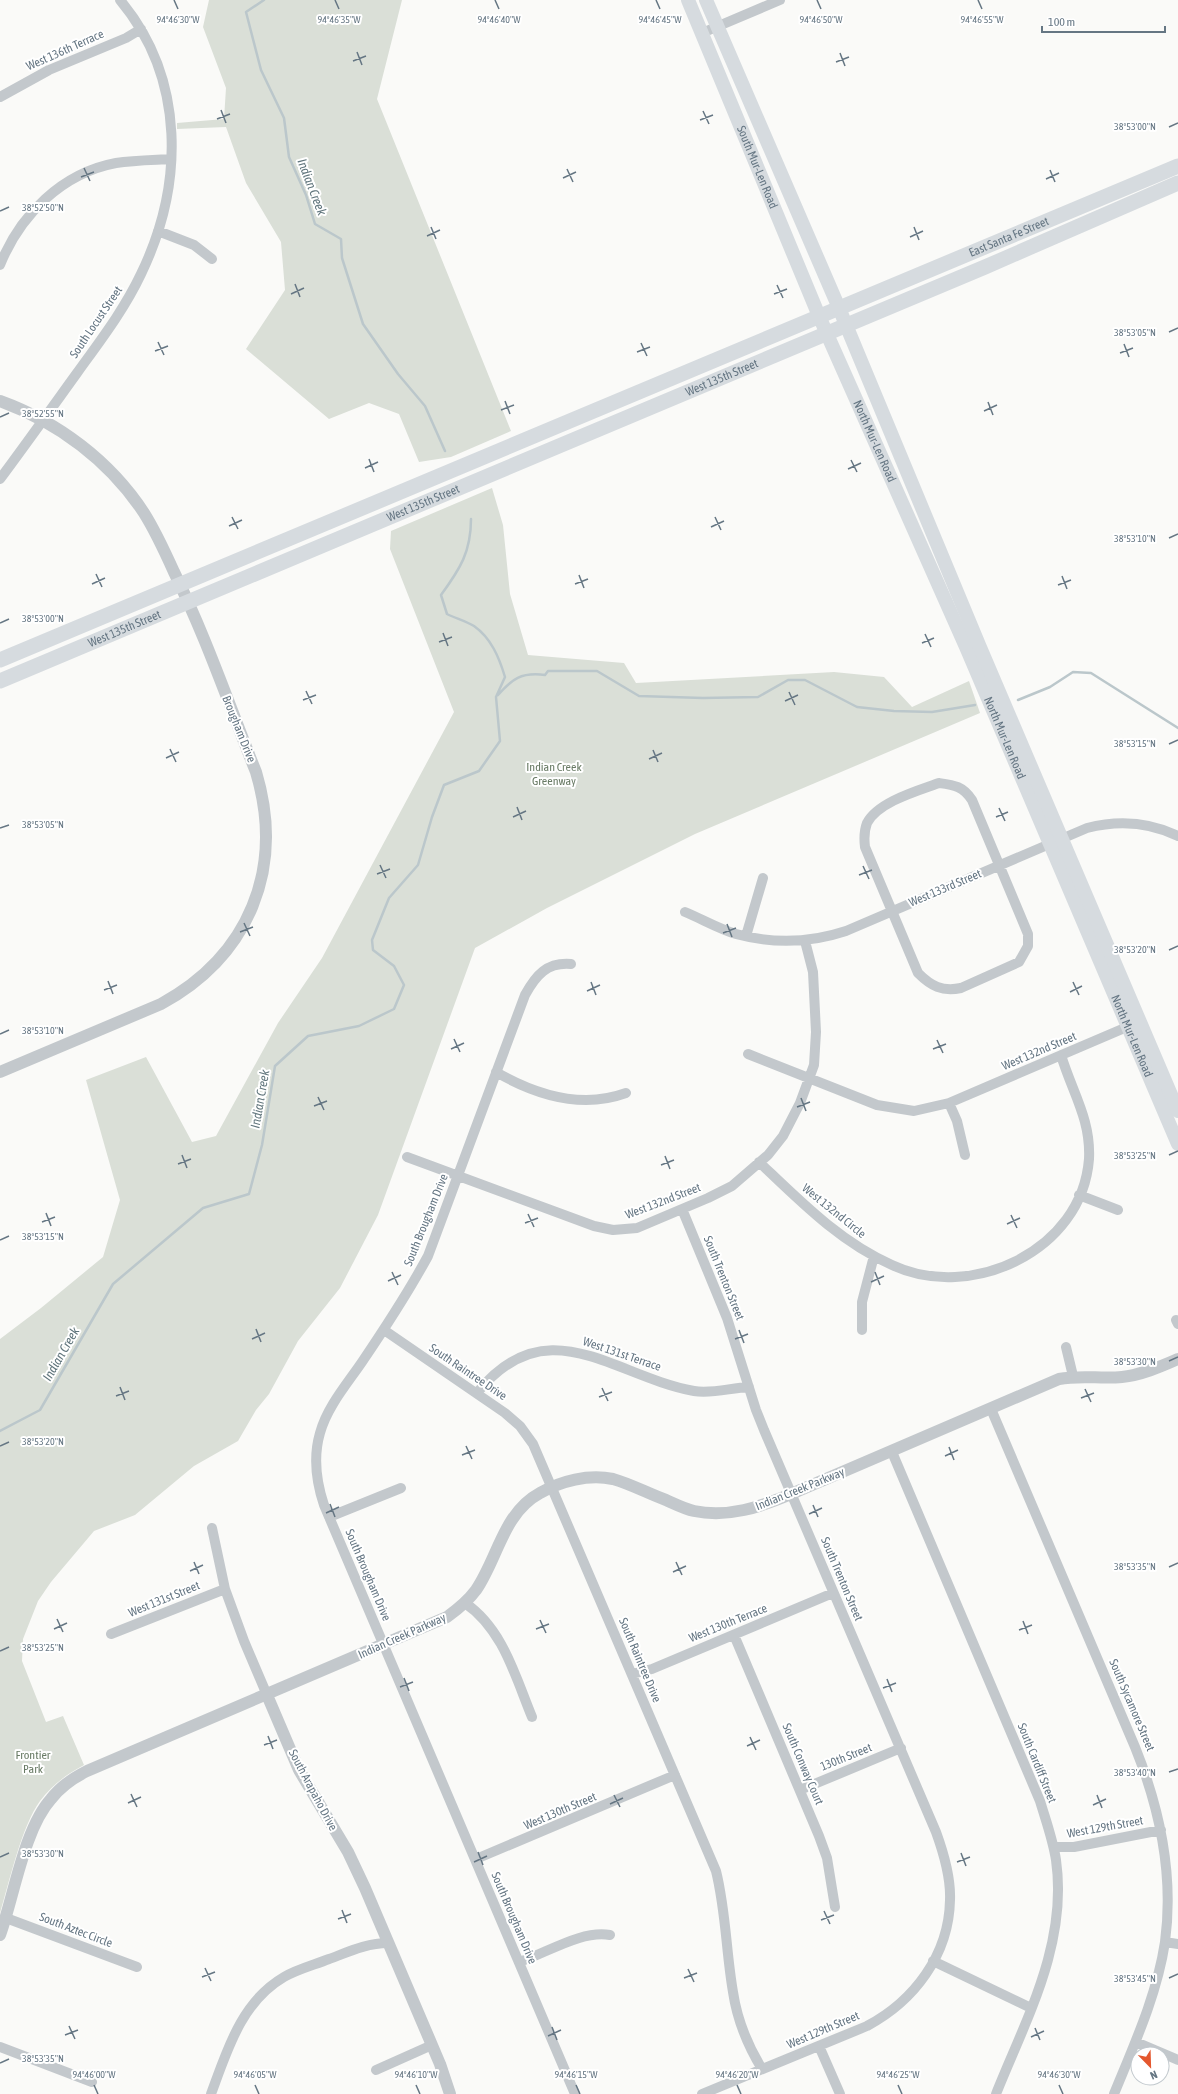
<svg xmlns="http://www.w3.org/2000/svg" width="1178" height="2094" viewBox="0 0 1178 2094" font-family="'Asap Condensed',sans-serif">
	<rect width="100%" height="100%" fill="#fafaf8"/>
	<!-- green -->
	<path fill="#dadfd7" d="M209 0H402L377 99 511 431 451 457 419 462 399 414 369 403 329 419 246 349 285 290 281 242 246 183 226 127 177 129V123L224 119 226 88 203 27Z
		M492 488 503 525 510 594 528 655 624 663 636 683 834 672 884 677 912 707 969 681 980 713 695 834 547 908 475 948 378 1215 340 1288 298 1341 269 1394 256 1410 238 1441 194 1466 135 1515 94 1531 51 1582 38 1601 23 1639 22 1661 46 1722 63 1716 84 1765C67 1774 52 1785 40 1801 22 1825 9 1883 0 1913V1339L41 1308 103 1257 120 1200 86 1080 146 1057 192 1142 216 1136 278 1023 322 958 454 712 390 549 391 531Z"/>
	<g fill="none" stroke-linecap="round" stroke-linejoin="round">
		<!-- stream -->
		<path stroke="#bbc7cb" stroke-width="2.5" d="M264 0 246 12 261 70 284 118 289 157 306 195 315 224 341 239 342 258 363 324 398 374 425 406 445 451
			M498 695C512 679 521 672 545 675L548 671H597L639 696 703 698 758 697 788 680H805L857 707 894 711 932 712 975 705
			M1018 700 1050 687 1073 672 1091 673 1178 728
			M0 1431 40 1410 113 1284 203 1208 249 1194 262 1145 275 1066 308 1036 359 1026 394 1009 404 985 394 966 373 950 372 940 389 898 418 865 432 817 444 785 479 771 500 741 496 697 505 677C499 657 491 638 474 626 466 621 455 618 447 614L441 595C460 569 471 552 471 519"/>
		<!-- minor -->
		<path stroke="#c3c8cc" stroke-width="10" d="M702 33 780 0
			M0 97 49 70 126 38 141 29
			M158 231 194 245 212 259
			M0 265C20 215 62 173 116 163 134 160 153 160 171 159
			M0 479C26 444 51 409 77 373 100 341 124 310 141 274 184 185 186 79 120 0
			M939 783C954 785 963 786 972 800L1028 934V946L1019 962 961 988C942 992 931 986 918 973L865 847C864 839 864 831 867 823 878 802 917 791 939 783Z
			M685 912C702 919 719 929 736 934 773 944 810 943 846 931L1087 828C1118 820 1149 822 1178 836
			M746 936 763 878
			M571 964C547 962 536 975 525 995L428 1256C408 1293 385 1328 362 1362 347 1384 327 1407 320 1433 313 1457 316 1481 324 1505L575 2094
			M748 1054 877 1105 914 1111 949 1103 1134 1024
			M496 1072C536 1095 582 1109 626 1093
			M949 1103 957 1121 965 1155
			M407 1157 594 1226 613 1230 637 1228 708 1198 732 1186 768 1155 783 1136 800 1103 814 1065 816 1032 813 972 805 941
			M759 1162C800 1201 840 1242 892 1265 971 1302 1082 1251 1089 1159 1091 1119 1072 1092 1061 1055
			M1079 1195 1118 1210
			M682 1209 727 1318 756 1410 764 1430 936 1832C944 1854 951 1877 950 1900 949 1955 914 2001 867 2026L702 2094
			M1176 1320 1178 1324
			M384 1330 505 1413 520 1426 533 1444 716 1871C726 1911 726 1952 733 1992 737 2019 748 2046 762 2069
			M862 1330V1302L874 1256
			M1066 1347 1073 1376
			M477 1393C547 1306 613 1376 694 1391 712 1394 730 1388 749 1387
			M991 1409 1135 1747C1160 1809 1174 1875 1165 1942 1157 1995 1134 2045 1114 2094
			M892 1452 1040 1801C1046 1821 1053 1840 1056 1860 1068 1944 1026 2019 996 2094
			M329 1517 401 1488
			M212 1528 225 1589 244 1641 267 1695
			M465 1603C503 1629 515 1676 532 1717
			M111 1634 225 1589
			M734 1635 819 1836 827 1858 835 1907
			M632 1674 652 1669 833 1593
			M800 1790 901 1748
			M1054 1847H1074L1161 1830
			M476 1859 675 1775
			M6 1918 137 1967
			M1165 1942 1178 1944
			M933 1961 1031 2008
			M519 1962C547 1953 581 1930 610 1935
			M1136 2042 1178 2060
			M819 2046 840 2094
			M0 2047 92 2082
			M376 2070 432 2045
			M211 2094C227 2051 241 2002 284 1977 298 1969 314 1965 329 1959 348 1952 367 1943 388 1943"/>
		<!-- tertiary -->
		<path stroke="#c3c8cc" stroke-width="12" d="M0 401C58 422 110 461 144 513 156 532 165 552 174 572 206 637 229 705 256 772 285 869 249 956 161 1004L0 1072
			M267 1695 299 1770 348 1852 365 1888 440 2064 450 2094
			M0 1935C14 1896 24 1829 51 1799 61 1786 73 1778 87 1771L447 1617C458 1609 468 1601 476 1590 498 1558 503 1513 540 1493 561 1481 588 1474 613 1479 631 1484 649 1494 666 1500 675 1504 685 1509 694 1511 729 1518 760 1507 791 1494L1059 1379C1080 1375 1101 1379 1122 1377 1141 1375 1160 1367 1178 1359"/>
		<!-- secondary -->
		<g stroke="#d6dbdf" stroke-width="14">
			<path id="s1" d="M688 0 819 316 966 647 1178 1144"/>
			<path d="M706 0 839 308 979 645 1178 1111"/>
		</g>
		<!-- primary -->
		<g stroke="#d6dbdf" stroke-width="15">
			<path id="s2" d="M0 660 1178 166"/>
			<path id="s3" d="M0 681 985 267 1178 183"/>
		</g>
	</g>
	<!-- ticks -->
	<path fill="none" stroke="#657683" stroke-width="1.5" d="M174 0 178 9M335 0 339 9M495 0 499 9M656 0 660 9M817 0 821 9M978 0 982 9M357 52 362 65M840 53 845 66M353 61 366 56M836 62 849 57M221 110 226 123M703 111 709 124M217 119 230 114M700 120 713 115M1169 127 1178 123M84 168 90 181M567 169 573 182M1050 170 1055 182M81 177 94 172M563 178 576 172M1046 179 1059 173M0 211 9 207M431 227 436 239M914 227 919 240M427 236 440 230M910 237 923 231M295 284 300 297M777 285 783 298M291 294 304 288M774 294 787 289M1169 332 1178 328M158 342 164 355M641 343 647 356M1124 344 1129 357M155 351 168 346M637 352 650 347M1120 353 1133 348M505 401 510 414M988 402 993 415M501 410 514 405M984 411 997 405M0 417 9 413M369 459 374 472M851 460 857 472M365 468 378 462M848 469 861 463M232 517 238 529M715 517 721 530M229 526 242 520M711 527 724 521M1169 538 1178 534M96 574 102 587M579 575 584 588M1062 576 1067 589M92 584 105 578M575 584 588 579M1058 585 1071 580M0 623 9 619M443 633 448 646M925 634 931 647M439 642 452 637M922 643 934 638M306 691 312 704M789 692 795 705M303 700 316 695M785 701 798 695M1169 744 1178 740M170 749 176 762M653 750 658 762M166 758 179 752M649 759 662 753M517 807 522 820M999 808 1005 821M513 817 526 811M996 817 1008 812M0 828 9 825M380 865 386 878M863 866 869 879M377 874 390 869M859 875 872 870M244 923 250 936M727 924 732 937M240 932 253 927M723 933 736 928M1169 950 1178 946M108 981 113 994M591 982 596 995M1073 982 1079 995M104 990 117 985M587 991 600 985M1070 992 1082 986M0 1034 9 1030M454 1039 460 1052M937 1040 943 1053M451 1049 464 1043M933 1049 946 1044M318 1097 324 1110M801 1098 806 1111M314 1106 327 1101M797 1107 810 1102M182 1155 187 1168M1169 1155 1178 1151M665 1156 670 1169M178 1164 191 1159M661 1165 674 1160M46 1213 51 1226M528 1214 534 1227M1011 1215 1017 1228M42 1222 55 1217M525 1223 538 1218M1007 1224 1020 1218M0 1240 9 1236M392 1272 398 1285M875 1272 880 1285M388 1281 401 1275M871 1282 884 1276M256 1329 261 1342M739 1330 744 1343M252 1339 265 1333M735 1339 748 1334M1169 1361 1178 1357M120 1387 125 1400M602 1388 608 1401M1085 1389 1091 1402M116 1396 129 1391M599 1397 612 1392M1081 1398 1094 1393M0 1446 9 1442M466 1446 472 1459M949 1447 954 1460M462 1455 475 1450M945 1456 958 1450M330 1504 335 1517M813 1505 818 1517M326 1513 339 1507M809 1514 822 1508M194 1562 199 1574M676 1562 682 1575M1169 1567 1178 1563M190 1571 203 1565M673 1572 686 1566M57 1619 63 1632M540 1620 546 1633M1023 1621 1028 1634M54 1629 67 1623M536 1629 549 1624M1019 1630 1032 1625M0 1651 9 1647M404 1678 409 1691M887 1679 892 1692M400 1687 413 1682M883 1688 896 1683M268 1736 273 1749M750 1737 756 1750M264 1745 277 1740M747 1746 760 1740M1169 1772 1178 1769M131 1794 137 1807M614 1795 620 1807M1097 1795 1102 1808M128 1803 141 1797M610 1804 623 1798M1093 1805 1106 1799M478 1852 483 1865M961 1853 966 1866M0 1857 9 1853M474 1862 487 1856M957 1862 970 1857M342 1910 347 1923M824 1911 830 1924M338 1919 351 1914M821 1920 834 1915M205 1968 211 1981M688 1969 694 1982M202 1977 215 1972M684 1978 697 1973M1169 1978 1178 1974M69 2026 75 2039M552 2027 557 2040M1035 2028 1040 2040M65 2035 78 2030M548 2036 561 2030M1031 2037 1044 2031M0 2063 9 2059M94 2085 98 2094M255 2085 259 2094M416 2085 420 2094M576 2085 580 2094M737 2085 741 2094M898 2085 902 2094M1059 2085 1063 2094"/>
	<g text-anchor="middle" dominant-baseline="central" stroke-width="4" stroke-linejoin="round" paint-order="stroke">
		<!-- street labels -->
		<g font-size="12" fill="#657683" stroke="#fff">
			<text transform="translate(65 50) rotate(-24)">West 136th Terrace</text>
			<text stroke="none"><textPath href="#s1" startOffset="181">South Mur-Len Road</textPath></text>
			<text stroke="none"><textPath href="#s2" startOffset="1094">East Santa Fe Street</textPath></text>
			<text transform="translate(96 322) rotate(-56)">South Locust Street</text>
			<text stroke="none"><textPath href="#s3" startOffset="783">West 135th Street</textPath></text>
			<text stroke="none"><textPath href="#s1" startOffset="479">North Mur-Len Road</textPath></text>
			<text stroke="none"><textPath href="#s3" startOffset="459">West 135th Street</textPath></text>
			<text stroke="none"><textPath href="#s3" startOffset="135">West 135th Street</textPath></text>
			<text transform="translate(239 729) rotate(68)">Brougham Drive</text>
			<text stroke="none"><textPath href="#s1" startOffset="803">North Mur-Len Road</textPath></text>
			<text transform="translate(945 888) rotate(-23)">West 133rd Street</text>
			<text stroke="none"><textPath href="#s1" startOffset="1127">North Mur-Len Road</textPath></text>
			<text transform="translate(1039 1051) rotate(-23)">West 132nd Street</text>
			<text transform="translate(663 1201) rotate(-21)">West 132nd Street</text>
			<text transform="translate(834 1211) rotate(39)">West 132nd Circle</text>
			<text transform="translate(426 1220) rotate(-68)">South Brougham Drive</text>
			<text transform="translate(724 1278) rotate(68)">South Trenton Street</text>
			<text transform="translate(622 1354) rotate(19)">West 131st Terrace</text>
			<text transform="translate(468 1372) rotate(34)">South Raintree Drive</text>
			<text transform="translate(800 1489) rotate(-22)">Indian Creek Parkway</text>
			<text transform="translate(368 1575) rotate(67)">South Brougham Drive</text>
			<text transform="translate(842 1579) rotate(67)">South Trenton Street</text>
			<text transform="translate(164 1599) rotate(-22)">West 131st Street</text>
			<text transform="translate(728 1623) rotate(-22)">West 130th Terrace</text>
			<text transform="translate(402 1636) rotate(-24)">Indian Creek Parkway</text>
			<text transform="translate(640 1660) rotate(67)">South Raintree Drive</text>
			<text transform="translate(1132 1705) rotate(67)">South Sycamore Street</text>
			<text transform="translate(846 1757) rotate(-22)">130th Street</text>
			<text transform="translate(1037 1763) rotate(68)">South Cardiff Street</text>
			<text transform="translate(803 1764) rotate(67)">South Conway Court</text>
			<text transform="translate(313 1790) rotate(62)">South Arapaho Drive</text>
			<text transform="translate(560 1811) rotate(-23)">West 130th Street</text>
			<text transform="translate(1105 1827) rotate(-10)">West 129th Street</text>
			<text transform="translate(514 1918) rotate(67)">South Brougham Drive</text>
			<text transform="translate(76 1930) rotate(21)">South Aztec Circle</text>
			<text transform="translate(823 2030) rotate(-23)">West 129th Street</text>
		</g>
		<!-- park labels -->
		<g font-size="12" fill="#687a64" stroke="#fff">
			<text x="554" y="767">Indian Creek<tspan x="554" dy="14">Greenway</tspan></text>
			<text x="33" y="1755">Frontier<tspan x="33" dy="14">Park</tspan></text>
		</g>
		<!-- water labels -->
		<g font-size="13" font-style="italic" fill="#60757c" stroke="#fff">
			<text transform="translate(312 187) rotate(69)">Indian Creek</text>
			<text transform="translate(260 1099) rotate(-80)">Indian Creek</text>
			<text transform="translate(61 1354) rotate(-60)">Indian Creek</text>
		</g>
	</g>
	<g font-size="10" text-anchor="middle" fill="#657683" stroke="#fff" stroke-width="4" stroke-linejoin="round" paint-order="stroke">
		<text x="178" y="23">94°46'30"W</text>
		<text x="339" y="23">94°46'35"W</text>
		<text x="499" y="23">94°46'40"W</text>
		<text x="660" y="23">94°46'45"W</text>
		<text x="821" y="23">94°46'50"W</text>
		<text x="982" y="23">94°46'55"W</text>
		<text x="1135" y="130">38°53'00"N</text>
		<text x="43" y="211">38°52'50"N</text>
		<text x="1135" y="336">38°53'05"N</text>
		<text x="43" y="417">38°52'55"N</text>
		<text x="1135" y="542">38°53'10"N</text>
		<text x="43" y="622">38°53'00"N</text>
		<text x="1135" y="747">38°53'15"N</text>
		<text x="43" y="828">38°53'05"N</text>
		<text x="1135" y="953">38°53'20"N</text>
		<text x="43" y="1034">38°53'10"N</text>
		<text x="1135" y="1159">38°53'25"N</text>
		<text x="43" y="1240">38°53'15"N</text>
		<text x="1135" y="1365">38°53'30"N</text>
		<text x="43" y="1445">38°53'20"N</text>
		<text x="1135" y="1570">38°53'35"N</text>
		<text x="43" y="1651">38°53'25"N</text>
		<text x="1135" y="1776">38°53'40"N</text>
		<text x="43" y="1857">38°53'30"N</text>
		<text x="1135" y="1982">38°53'45"N</text>
		<text x="43" y="2062">38°53'35"N</text>
		<text x="94" y="2078">94°46'00"W</text>
		<text x="255" y="2078">94°46'05"W</text>
		<text x="416" y="2078">94°46'10"W</text>
		<text x="576" y="2078">94°46'15"W</text>
		<text x="737" y="2078">94°46'20"W</text>
		<text x="898" y="2078">94°46'25"W</text>
		<text x="1059" y="2078">94°46'30"W</text>
	</g>
	<!-- north arrow -->
	<g transform="translate(1150 2066) rotate(157)"><circle r="19" fill="#ffffff" stroke="#c1c8cd"/>
	<path d="M0-3L7 15L0 10L-7 15Z" fill="#e4572e"/>
	<text y="-6" font-size="11" font-weight="bold" text-anchor="middle" fill="#657683">N</text>
	</g>
	<!-- scale -->
	<path d="M1042 26v6h123v-6" fill="none" stroke="#657683" stroke-width="2"/>
	<text x="1048" y="26" font-size="12" fill="#657683" stroke="#ffffff" stroke-width="3" paint-order="stroke">100 m</text>
</svg>
